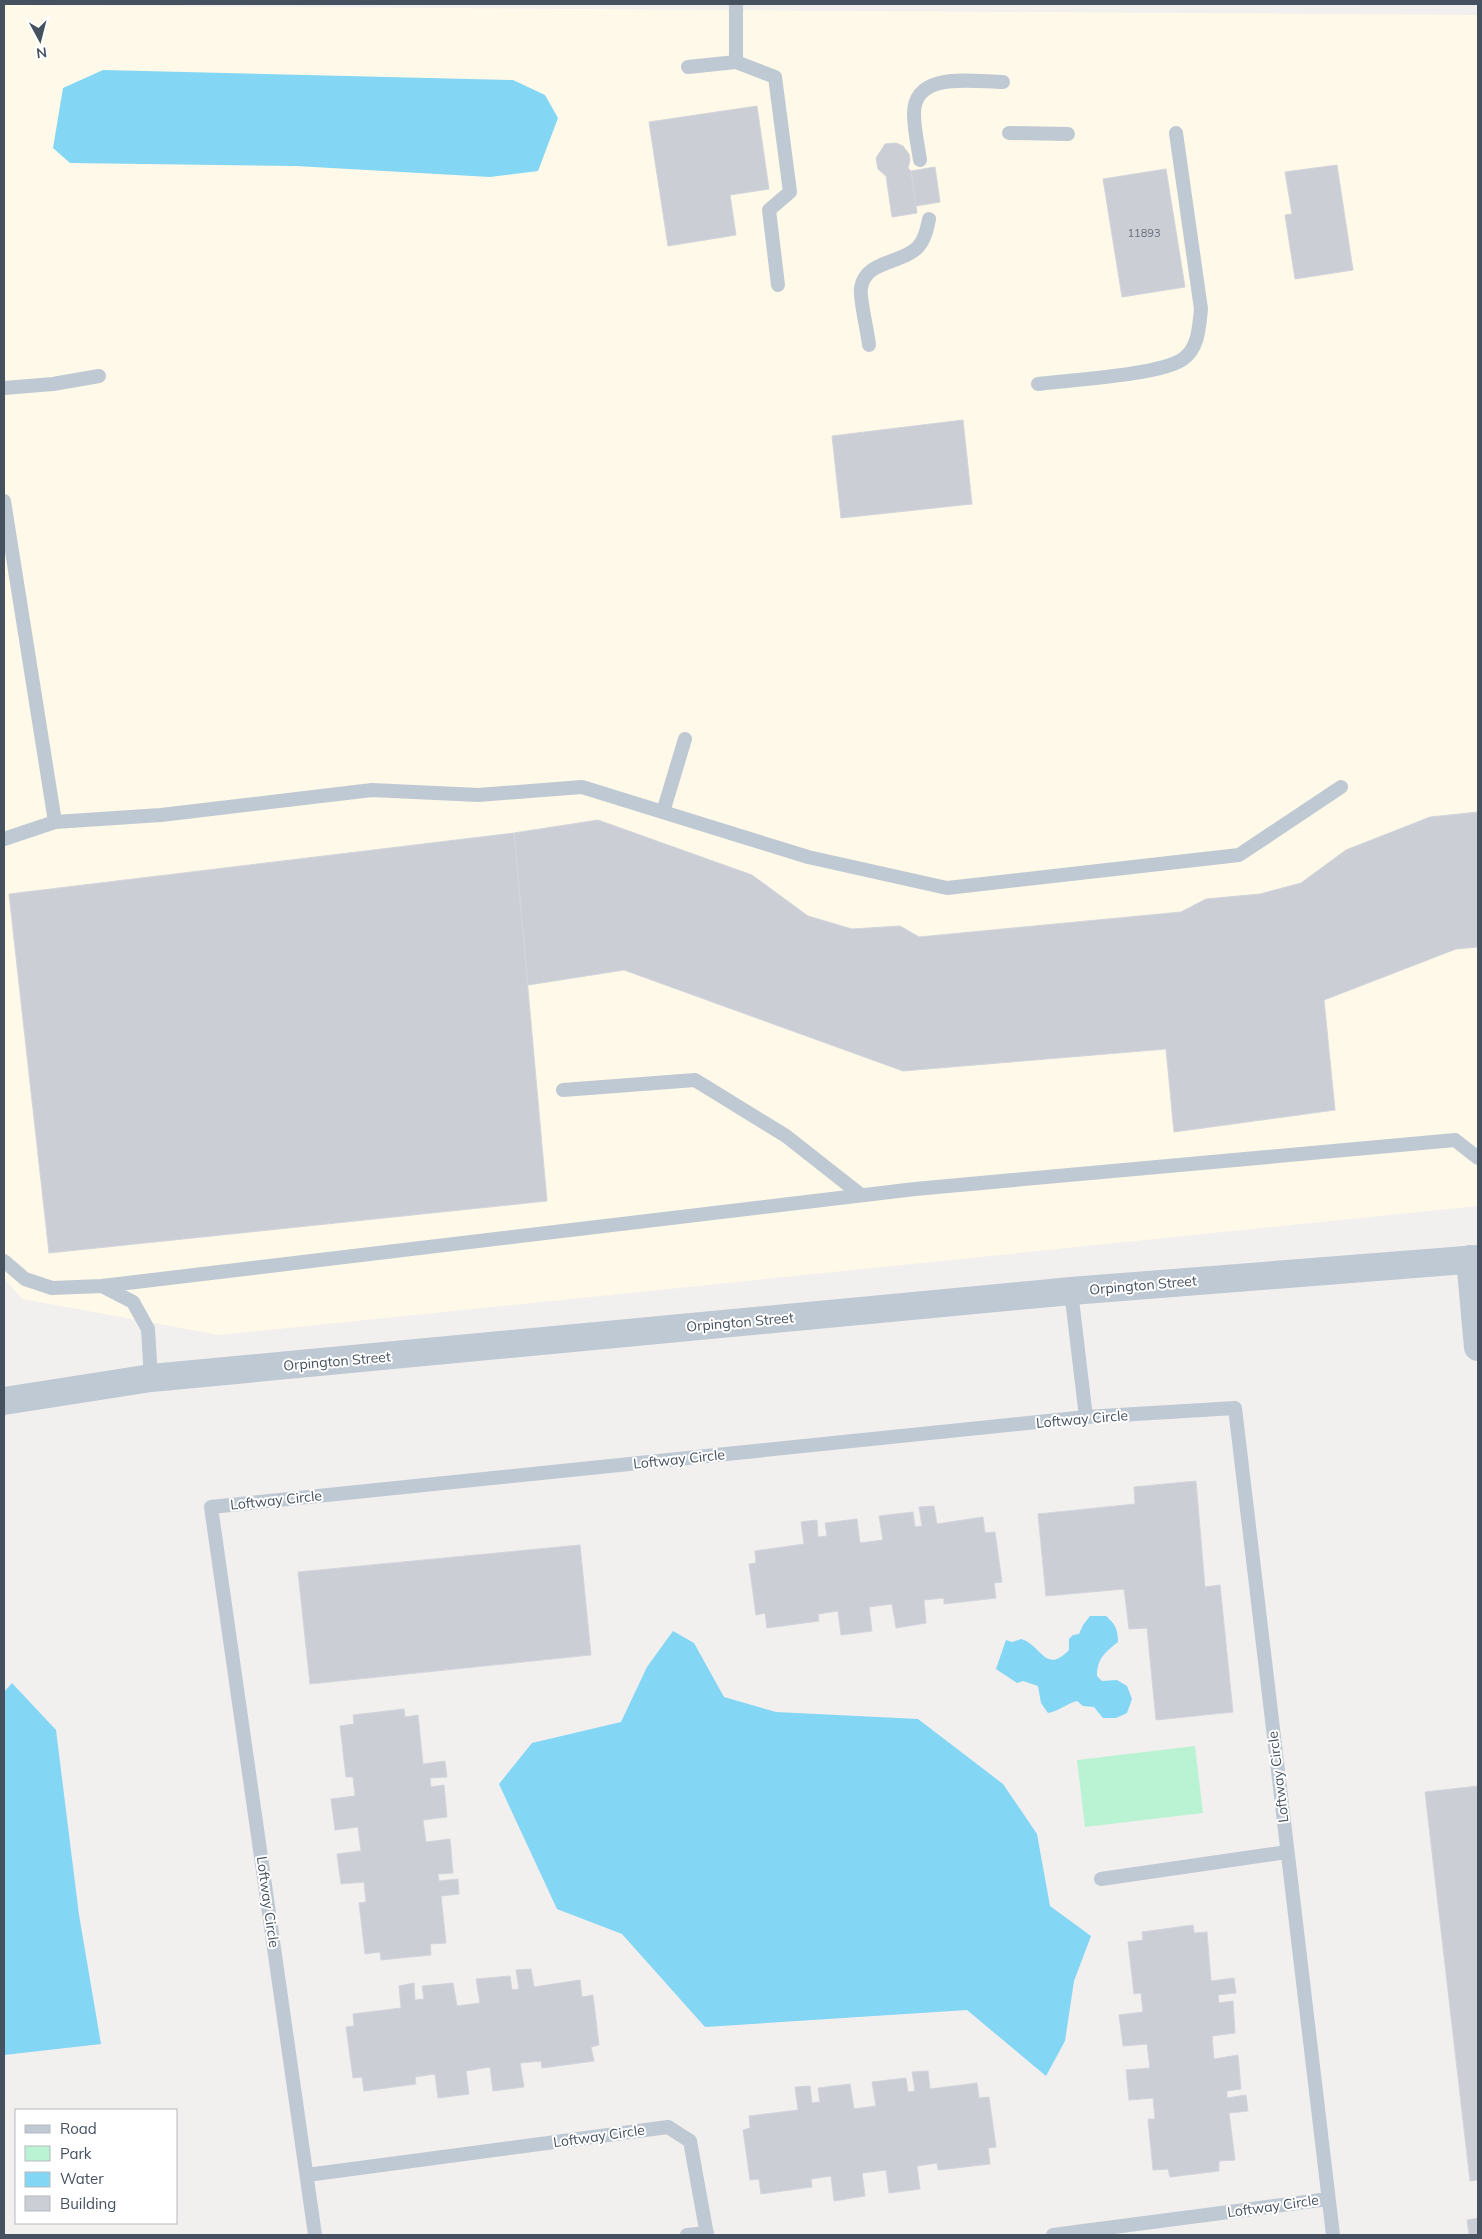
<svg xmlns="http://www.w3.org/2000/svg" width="1482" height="2239" viewBox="0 0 1482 2239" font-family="Mulish,sans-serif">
	<rect width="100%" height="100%" fill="#f2efef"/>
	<!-- commercial -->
	<path fill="#fef9e8" d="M4 5 1478 15V1206L219 1335 22 1299 4 1278Z"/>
	<!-- green -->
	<path fill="#baf3d4" d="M1195 1746 1203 1813 1085 1827 1077 1760Z"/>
	<!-- water -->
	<path fill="#83d6f4" d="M103 70 513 80 545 95 558 118 538 171 490 177 296 166 70 163 53 148 63 88Z
		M1090 1616H1106C1115 1624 1118 1629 1118 1642 1105 1652 1097 1659 1097 1676L1102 1681 1117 1680 1127 1686 1132 1699 1127 1713 1116 1718H1103L1094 1707 1083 1706 1077 1701C1067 1703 1060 1711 1048 1713L1041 1703 1038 1686 1023 1681 1017 1683 996 1669 1006 1640 1012 1642 1021 1639C1042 1645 1045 1675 1069 1650V1639L1073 1635 1079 1634 1083 1625Z
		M673 1631 694 1643 724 1697 776 1712 918 1719 1003 1784 1037 1834 1050 1906 1091 1936 1074 1981 1065 2041 1046 2076 967 2010 705 2027 622 1934 557 1909 499 1784 532 1743 621 1722 647 1667Z
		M12 1683 56 1730 79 1915 101 2044 4 2055V1692Z"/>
	<!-- building -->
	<path fill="#cbced5" stroke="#d3d5dc" d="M757 106 769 189 730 195 736 235 668 246 649 122Z
		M896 143 903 146 909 154 910 160 908 168 911 171 917 213 892 217 886 176 878 169 876 158 885 144Z
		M1337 165 1353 270 1295 279 1285 215 1292 214 1285 172Z
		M935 167 940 202 916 206 911 171Z
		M1166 169 1185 287 1122 297 1103 179Z
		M963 420 972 504 841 518 832 436Z
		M1478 812V947L1456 949 1324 1000 1335 1110 1174 1132 1166 1049 903 1071 624 970 528 985 514 833 598 820 752 875 808 916 852 929 900 926 919 937 1181 912 1206 899 1260 894 1301 883 1346 850 1430 817Z
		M514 833 547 1201 49 1253 9 894Z
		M1196 1481 1205 1587 1220 1585 1233 1712 1156 1720 1147 1628 1129 1629 1124 1589 1046 1596 1038 1514 1135 1504 1134 1487Z
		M934 1506 937 1524 983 1517 985 1533 995 1532 1002 1582 994 1583 996 1598 944 1604V1598L924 1600 926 1623 896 1628 892 1604 869 1607 872 1631 841 1635 838 1611 818 1614 819 1621 767 1628 765 1613 756 1615 749 1564 756 1563 755 1551 804 1544 801 1522 817 1520 818 1537 827 1536 825 1523 857 1519 860 1543 883 1540 879 1516 913 1512 915 1527 922 1526 919 1507Z
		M580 1545 591 1655 310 1684 298 1572Z
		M404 1709 405 1717 418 1715 423 1764 445 1761 447 1777 430 1778 431 1787 444 1785 447 1817 423 1820 426 1842 450 1839 453 1873 438 1874 439 1881 458 1879 459 1894 441 1896 446 1943 430 1944 431 1955 381 1960 380 1952 365 1954 359 1903 366 1902 364 1882 341 1884 337 1854 361 1851 358 1827 335 1830 331 1799 355 1796 353 1777H346L340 1726 354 1724 353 1715Z
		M1478 1786V2180L1470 2181 1425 1792Z
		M1193 1925 1194 1933 1207 1932 1211 1981 1234 1978 1236 1993 1218 1995 1219 2003 1233 2001 1235 2033 1212 2036 1214 2059 1238 2055 1241 2089 1227 2091V2098L1246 2095 1248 2111 1229 2113 1235 2160 1219 2161V2171L1170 2177 1168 2169 1153 2170 1148 2119H1155L1153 2098 1129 2100 1126 2070 1150 2068 1147 2044 1123 2046 1119 2015 1143 2012 1141 1993 1134 1994 1128 1942 1143 1940 1142 1932Z
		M531 1969 534 1987 580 1980 582 1997 593 1995 599 2045 591 2047 594 2061 542 2068 541 2061 520 2063 524 2087 493 2091 490 2067 466 2071 469 2094 438 2098 435 2074 415 2077 416 2084 364 2091 362 2077 353 2078 346 2027 354 2026 353 2014 401 2008 399 1986 414 1983 415 2000 424 1999 422 1986 453 1983 457 2006 480 2003 476 1979 510 1976 512 1990 519 1989 516 1970Z
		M928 2071 930 2089 977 2083 979 2098 989 2097 996 2147 988 2148 990 2164 938 2170 937 2163 917 2166 920 2189 889 2193 886 2170 862 2173 865 2196 834 2201 831 2176 811 2179 812 2187 761 2194 759 2179 750 2180 743 2130 750 2128 749 2116 798 2110 795 2087 810 2086 812 2103 820 2102 818 2088 850 2084 854 2109 876 2106 872 2082 906 2078 908 2092 915 2091 912 2072Z
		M1478 2218V2235H1469L1467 2220Z"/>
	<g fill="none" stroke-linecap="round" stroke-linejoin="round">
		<!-- service -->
		<path stroke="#bfc9d3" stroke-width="14" d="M736 62V4
			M688 67 736 62 775 77 790 192 769 210 778 285
			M1009 133 1068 134
			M920 160C918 146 914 129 914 114 914 70 974 82 1003 82
			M869 345C868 333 859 297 861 288 865 260 902 264 918 247 925 239 927 229 929 219
			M1038 384C1070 380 1161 375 1183 359 1199 348 1199 326 1201 309L1176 133
			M4 388 53 384 99 376
			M4 501 55 822
			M663 812 685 739
			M4 839 55 822 161 815 372 790 478 795 582 787 808 857 947 888 1239 855 1341 787
			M563 1090 695 1080 786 1136 861 1195
			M4 1261 25 1279 52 1288 102 1286 133 1302 148 1329 151 1378
			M102 1286 915 1189 1455 1140 1478 1158
			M1071 1291 1086 1417
			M1101 1879 1287 1852
			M307 2175 668 2127 690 2141 707 2235
			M315 2235 211 1507 1086 1417 1235 1408 1333 2235
			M687 2235 707 2233
			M1053 2235 1328 2199"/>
		<!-- minor -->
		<path stroke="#bfc9d3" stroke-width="28" d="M1470 1259 1478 1347
			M4 1401 151 1378 1071 1291 1478 1259"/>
	</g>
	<g text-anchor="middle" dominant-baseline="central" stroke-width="4" stroke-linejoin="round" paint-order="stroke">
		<!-- number labels -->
		<g font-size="11" fill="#67707c">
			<text x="1144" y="233">11893</text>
		</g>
		<!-- street labels -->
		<g font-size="14" fill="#46515f" stroke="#fff">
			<text transform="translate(1143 1285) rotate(-5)">Orpington Street</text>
			<text transform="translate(740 1322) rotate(-5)">Orpington Street</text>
			<text transform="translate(337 1361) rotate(-5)">Orpington Street</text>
			<text transform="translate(1082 1419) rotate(-5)">Loftway Circle</text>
			<text transform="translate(679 1459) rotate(-6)">Loftway Circle</text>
			<text transform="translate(276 1500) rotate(-6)">Loftway Circle</text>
			<text transform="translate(1278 1777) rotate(-97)">Loftway Circle</text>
			<text transform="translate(268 1902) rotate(82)">Loftway Circle</text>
			<text transform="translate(599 2136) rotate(-8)">Loftway Circle</text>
			<text transform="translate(1273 2206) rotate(-8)">Loftway Circle</text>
		</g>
	</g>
	<!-- border -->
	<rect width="1482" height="2239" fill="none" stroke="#46515f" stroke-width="10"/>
	<!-- legend -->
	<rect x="15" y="2109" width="162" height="115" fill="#ffffff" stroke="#b5b9bf"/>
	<rect x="25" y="2125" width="25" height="8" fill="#bfc9d3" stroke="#b5b9bf"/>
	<text x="60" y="2134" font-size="15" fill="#46515f">Road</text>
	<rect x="25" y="2146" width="25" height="15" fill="#baf3d4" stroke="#b5b9bf"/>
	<text x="60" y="2159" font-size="15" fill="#46515f">Park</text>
	<rect x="25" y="2172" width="25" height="15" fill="#83d6f4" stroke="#b5b9bf"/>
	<text x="60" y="2184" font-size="15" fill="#46515f">Water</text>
	<rect x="25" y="2196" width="25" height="15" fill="#cbced5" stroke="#b5b9bf"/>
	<text x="60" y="2209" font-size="15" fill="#46515f">Building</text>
	<!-- north arrow -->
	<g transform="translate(40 40) rotate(173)" stroke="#ffffff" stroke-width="4" paint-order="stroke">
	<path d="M0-4L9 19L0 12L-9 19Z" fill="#46515f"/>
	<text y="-8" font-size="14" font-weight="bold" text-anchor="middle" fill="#46515f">N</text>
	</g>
</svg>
